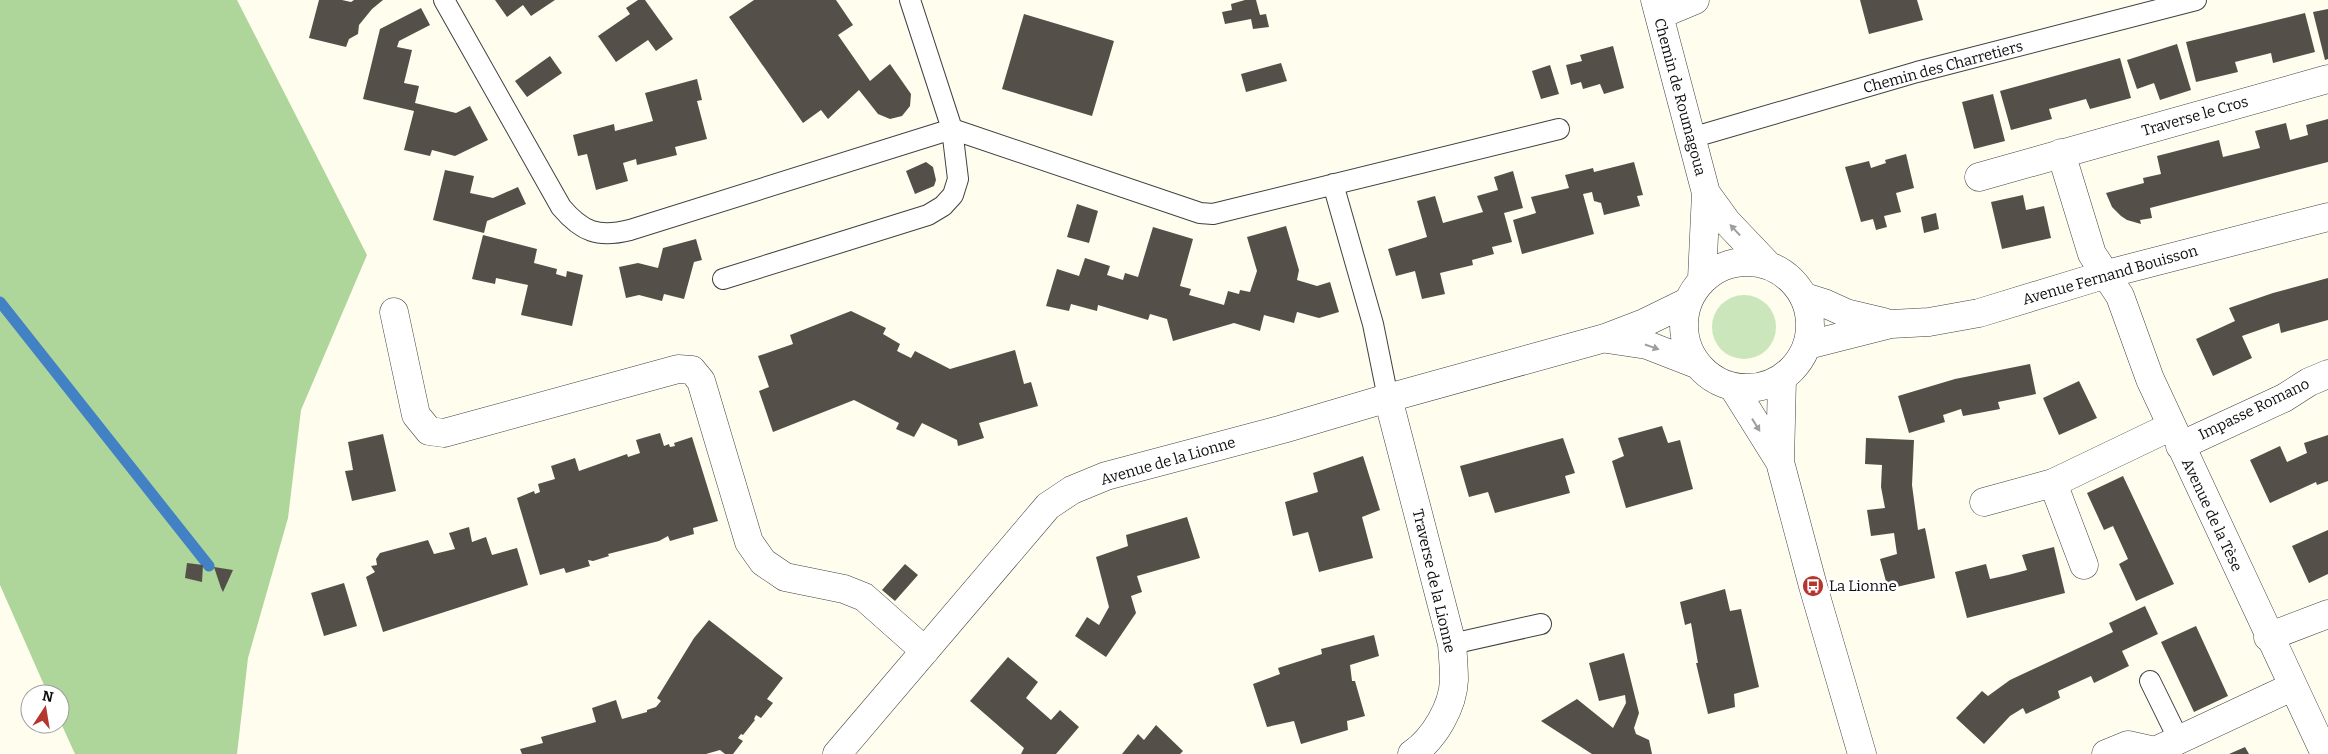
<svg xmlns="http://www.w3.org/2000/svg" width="2328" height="754" viewBox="0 0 2328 754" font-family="Bitter,serif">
	<rect width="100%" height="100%" fill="#fefdee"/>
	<!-- green -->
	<path fill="#cbe6ba" d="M1712 327a32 32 0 1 1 64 0a32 32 0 1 1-64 0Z"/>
	<!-- forest -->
	<path fill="#aed59a" d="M0 0H237L367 255 301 410 288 518 248 658 237 754H75L60 721V694H48L0 585Z"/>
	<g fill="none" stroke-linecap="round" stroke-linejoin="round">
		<!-- stream -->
		<path stroke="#4181c4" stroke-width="11" d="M0 302 209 566"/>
	</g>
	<!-- building -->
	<path fill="#554f4a" d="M319 0H342L351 2 354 0H383L372 9 359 25 358 34 349 39 346 47 309 38Z
		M495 0H555L531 16 523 5 507 17Z
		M638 0H645L673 39 656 51 648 40 616 62 598 36 630 14 626 8Z
		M754 0H836L853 25 838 35 870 81 890 64 911 94 910 106 902 116 890 119 878 114 859 90 828 119 821 110 803 123 729 17Z
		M1245 0H1256L1260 15 1266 14 1269 27 1253 29 1251 19 1225 24 1222 12 1232 10 1231 4Z
		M1860 0H1917L1923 20 1869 34Z
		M421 8 430 25 399 41 397 47 412 50 404 83 419 86 415 103 456 113 470 106 488 140 455 156 432 150 430 156 404 150 414 111 363 99 380 29Z
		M2328 9V59L2325 60 2313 12Z
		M2305 13 2315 52 2273 63 2271 53 2235 62 2238 72 2196 82 2186 42Z
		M1024 14 1114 41 1092 116 1002 89Z
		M2177 44 2191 90 2160 100 2154 83 2137 89 2127 60Z
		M1613 46 1624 88 1604 94 1600 84 1583 89 1581 82 1571 85 1566 65 1582 61 1580 55Z
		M550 56 562 73 527 97 515 81Z
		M2120 58 2131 98 2090 109 2086 99 2049 109 2052 119 2011 130 2000 91Z
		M1281 63 1287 81 1246 92 1241 74Z
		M1550 65 1559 94 1541 99 1532 71Z
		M697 79 702 100 697 101 707 139 675 147 677 155 637 165 636 159 623 163 628 181 596 190 587 154 578 156 573 135 614 124 615 131 653 121 645 93Z
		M1993 94 2005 141 1974 149 1962 102Z
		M2328 119V162L2150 208 2152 218 2140 220 2141 224 2127 220 2121 216 2112 207 2106 193 2144 183 2143 178 2161 174 2157 156 2219 140 2223 157 2260 148 2255 131 2286 123 2290 140 2308 135 2306 125Z
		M1906 154 1914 188 1896 193 1901 212 1884 216 1887 227 1876 230 1873 219 1861 222 1845 167 1869 161 1871 168 1886 163 1885 160Z
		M926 162 933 167 936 180 934 186 915 194 906 171Z
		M1634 162 1643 195 1637 196 1640 206 1604 215 1601 203 1594 201 1592 192 1583 194 1594 234 1522 254 1513 220 1536 213 1531 197 1569 188 1565 175 1593 168 1594 172Z
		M445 170 474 176 470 193 493 198 518 187 526 204 487 221 484 233 433 220Z
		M1513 171 1523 208 1504 213 1512 242 1492 247 1494 254 1472 260 1473 265 1440 273 1445 294 1422 299 1415 271 1396 276 1388 249 1427 237 1417 201 1435 196 1443 223 1483 212 1477 196 1498 190 1494 177Z
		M2023 195 2026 210 2044 206 2051 238 2002 249 1991 202Z
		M1077 204 1098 211 1089 243 1067 237Z
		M1936 213 1939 229 1924 233 1921 217Z
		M1286 226 1299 270 1297 280 1317 286 1330 282 1339 312 1319 318 1297 312 1294 323 1264 315 1260 331 1234 323 1173 341 1167 319 1150 314 1148 320 1098 305 1097 311 1071 304 1069 311 1046 306 1057 269 1079 276 1085 258 1110 266 1107 275 1123 280 1125 273 1138 277 1153 227 1193 239 1180 286 1191 289 1189 295 1224 305 1228 291 1239 294 1240 290 1250 292 1257 271 1247 237Z
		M483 235 537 249 534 263 557 269 556 274 566 277 567 271 583 275 572 326 521 315 528 285 496 278 495 284 472 279Z
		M696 239 702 260 694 262 684 299 664 294 662 301 639 295 626 298 619 267 638 263 658 268 663 248Z
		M2328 278V320L2281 333 2279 323 2242 336 2252 358 2213 376 2196 339 2235 321 2229 308 2273 293Z
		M851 311 886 328 883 334 900 344 897 351 911 358 915 351 950 369 1015 350 1024 384 1031 382 1038 406 979 423 984 438 958 446 957 440 922 423 914 437 896 429 899 423 854 400 773 432 759 391 769 387 758 356 793 344 790 335Z
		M2030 364 2036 394 1998 402 2000 409 1963 416 1961 409 1943 415 1945 422 1909 433 1898 396 1955 379Z
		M2079 381 2097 418 2059 435 2043 398Z
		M1662 426 1668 443 1680 440 1693 489 1626 508 1612 461 1624 456 1618 438Z
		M660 433 664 446 669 444 670 447 675 446 674 443 692 437 718 521 693 528 694 534 670 541 668 536 659 541 608 554 609 556 593 561 588 560 590 566 566 573 564 568 540 575 517 498 534 491 535 494 540 492 538 484 555 479 551 466 575 458 579 471 627 454 628 457 640 453 636 440Z
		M383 434 396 491 352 501 345 471 353 470 348 442Z
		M2328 435V481L2317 485 2316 482 2270 503 2250 460 2280 446 2287 462 2307 453 2304 443Z
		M1563 438 1575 473 1565 476 1570 493 1495 513 1488 492 1469 497 1460 466Z
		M1866 438 1914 440 1912 485 1918 530 1925 528 1935 578 1888 589 1880 559 1897 554 1894 533 1871 536 1867 510 1885 508 1881 487 1882 465 1865 464Z
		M1363 456 1380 510 1362 517 1373 558 1319 572 1308 532 1293 536 1285 502 1318 492 1313 473Z
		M2123 476 2174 584 2136 601 2119 564 2128 559 2113 526 2104 530 2087 493Z
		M1187 517 1200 558 1137 576 1142 592 1131 596 1136 613 1106 657 1075 636 1087 617 1099 625 1109 607 1096 557 1128 546 1126 535Z
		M469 527 472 542 486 537 492 555 517 548 528 585 383 632 366 577 375 572 371 566 377 565 376 559 380 553 428 540 434 554 455 549 449 533Z
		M2328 530V574L2309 583 2292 546Z
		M2054 547 2065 593 1967 618 1955 572 1986 564 1990 579 2008 575 2027 570 2022 555Z
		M187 563 203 565 202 582 185 578Z
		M905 564 918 575 895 601 882 590Z
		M214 567 233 570 223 592 221 588Z
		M344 583 357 626 324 636 311 593Z
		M1725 589 1730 611 1741 609 1759 687 1734 694 1735 707 1708 714 1696 663H1698L1691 623 1685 625 1680 602Z
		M2145 606 2158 634 2122 651 2129 666 2094 683 2091 676 2058 691 2060 698 2026 714 2023 708 2010 716 1984 744 1956 718 1982 691 1988 696 2010 680 2113 632 2109 623Z
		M709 620 783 678 767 699 773 703 761 718 756 715 754 719 755 720 743 735 741 734 738 738 743 741 733 754H725L720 750 706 754H522L520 749 543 743 541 737 596 722 592 708 616 700 622 719 647 712V710L656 707 661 701 657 698 694 638Z
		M2196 626 2228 696 2194 712 2161 642Z
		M1374 635 1379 656 1350 665 1352 681H1355L1365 716 1347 721 1348 730 1301 744 1294 721 1267 727 1253 684 1280 674 1278 668 1322 654 1321 649Z
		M1624 653 1639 713 1634 728 1636 734 1649 740 1652 754H1592L1541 721 1577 699 1613 728 1626 703 1625 695 1599 701 1589 663Z
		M1008 657 1038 682 1026 698 1051 720 1060 710 1079 727 1056 754H1021L1024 748 970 701Z
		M1156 725 1183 751 1180 754H1122L1138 734 1144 740Z
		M2245 747 2249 754H2229Z"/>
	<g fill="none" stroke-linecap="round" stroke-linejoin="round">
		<!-- lane casing -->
		<g stroke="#404040" stroke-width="22">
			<path id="lane" d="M444 0 561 207C582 232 598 238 630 230L952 129 1200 213 1213 214 1559 129
				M1691 138 1917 72 2196 0
				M1333 184 1373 324 1388 398
				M723 279 928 215 943 206 953 195 958 179 952 129 910 0
				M1452 644 1541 624
				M2150 681 2179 740"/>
		</g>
		<!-- street casing -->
		<g stroke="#404040" stroke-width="29">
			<path id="street" d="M1655 0 1706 193 1702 279
				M1659 15 1695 0
				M2061 153 2092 254 2120 296 2150 379 2325 754
				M1979 177 2328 79
				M1706 193 1727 222 1767 264
				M1684 325a63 63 0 1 1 126 0a63 63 0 1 1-126 0Z
				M1805 297 1824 303 1846 313 1884 322
				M394 312 416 415 429 431 444 433 678 369 692 370 701 381 749 542 763 562 785 577 844 589 864 597 925 651
				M1607 339 1647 345 1696 364
				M1808 345 1891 324 1929 322 1979 313 2107 274 2328 217
				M1782 379 1780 462 1813 586 1862 754
				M1733 387 1780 462
				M1388 398 1452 644C1453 656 1454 668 1454 680 1453 707 1434 739 1412 754
				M2180 446 2284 398 2309 382 2328 374
				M2053 483 2084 565
				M1984 502 2053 483 2172 426
				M2268 637 2328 614
				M837 754 1048 506 1072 490 1106 476 1283 429 1388 398 1605 338 1644 323 1687 302
				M2106 754 2128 745 2155 751 2292 687"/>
		</g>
		<!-- lane -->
		<use href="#lane" stroke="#fff" stroke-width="20"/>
		<!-- street -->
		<use href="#street" stroke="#fff" stroke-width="28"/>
	</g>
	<!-- one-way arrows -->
	<defs><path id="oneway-solid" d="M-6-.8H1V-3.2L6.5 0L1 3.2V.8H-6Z" transform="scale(1.25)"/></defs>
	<g fill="#9e9e9e">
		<use href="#oneway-solid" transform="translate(1735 230) rotate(-133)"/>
		<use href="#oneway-solid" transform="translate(1652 347) rotate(19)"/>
		<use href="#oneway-solid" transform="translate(1756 425) rotate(58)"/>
	</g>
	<!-- icons -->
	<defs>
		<g id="bus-disc" transform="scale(1.125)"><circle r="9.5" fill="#b3372e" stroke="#fff"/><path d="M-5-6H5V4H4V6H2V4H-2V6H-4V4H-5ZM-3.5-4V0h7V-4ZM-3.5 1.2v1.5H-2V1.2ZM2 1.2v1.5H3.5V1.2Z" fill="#fff"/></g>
	</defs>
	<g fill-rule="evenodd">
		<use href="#bus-disc" x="1813" y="586"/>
	</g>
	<g text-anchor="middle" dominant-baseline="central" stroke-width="5" stroke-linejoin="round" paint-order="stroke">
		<!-- street labels -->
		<g font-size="15" fill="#0d0d0d" stroke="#fff">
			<text transform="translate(1943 67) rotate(-15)">Chemin des Charretiers</text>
			<text transform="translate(1680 97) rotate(75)">Chemin de Roumagoua</text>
			<text transform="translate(2195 116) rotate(-16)">Traverse le Cros</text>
			<text transform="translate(2110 275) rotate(-16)">Avenue Fernand Bouisson</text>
			<text transform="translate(2254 409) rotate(-26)">Impasse Romano</text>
			<text transform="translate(1168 461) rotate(-16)">Avenue de la Lionne</text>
			<text transform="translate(2212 515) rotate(65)">Avenue de la Tèse</text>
			<text transform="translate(1434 581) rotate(77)">Traverse de la Lionne</text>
		</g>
		<!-- poi labels -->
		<g font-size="15" fill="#0d0d0d" stroke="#fff" text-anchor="start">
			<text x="1829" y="586">La Lionne</text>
		</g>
	</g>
	<!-- north arrow -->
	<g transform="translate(45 709) rotate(12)"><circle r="24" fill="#ffffff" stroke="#9e9e9e"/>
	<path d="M0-4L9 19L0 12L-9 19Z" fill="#b3372e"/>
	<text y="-8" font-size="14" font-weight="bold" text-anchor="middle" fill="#0d0d0d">N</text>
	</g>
</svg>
